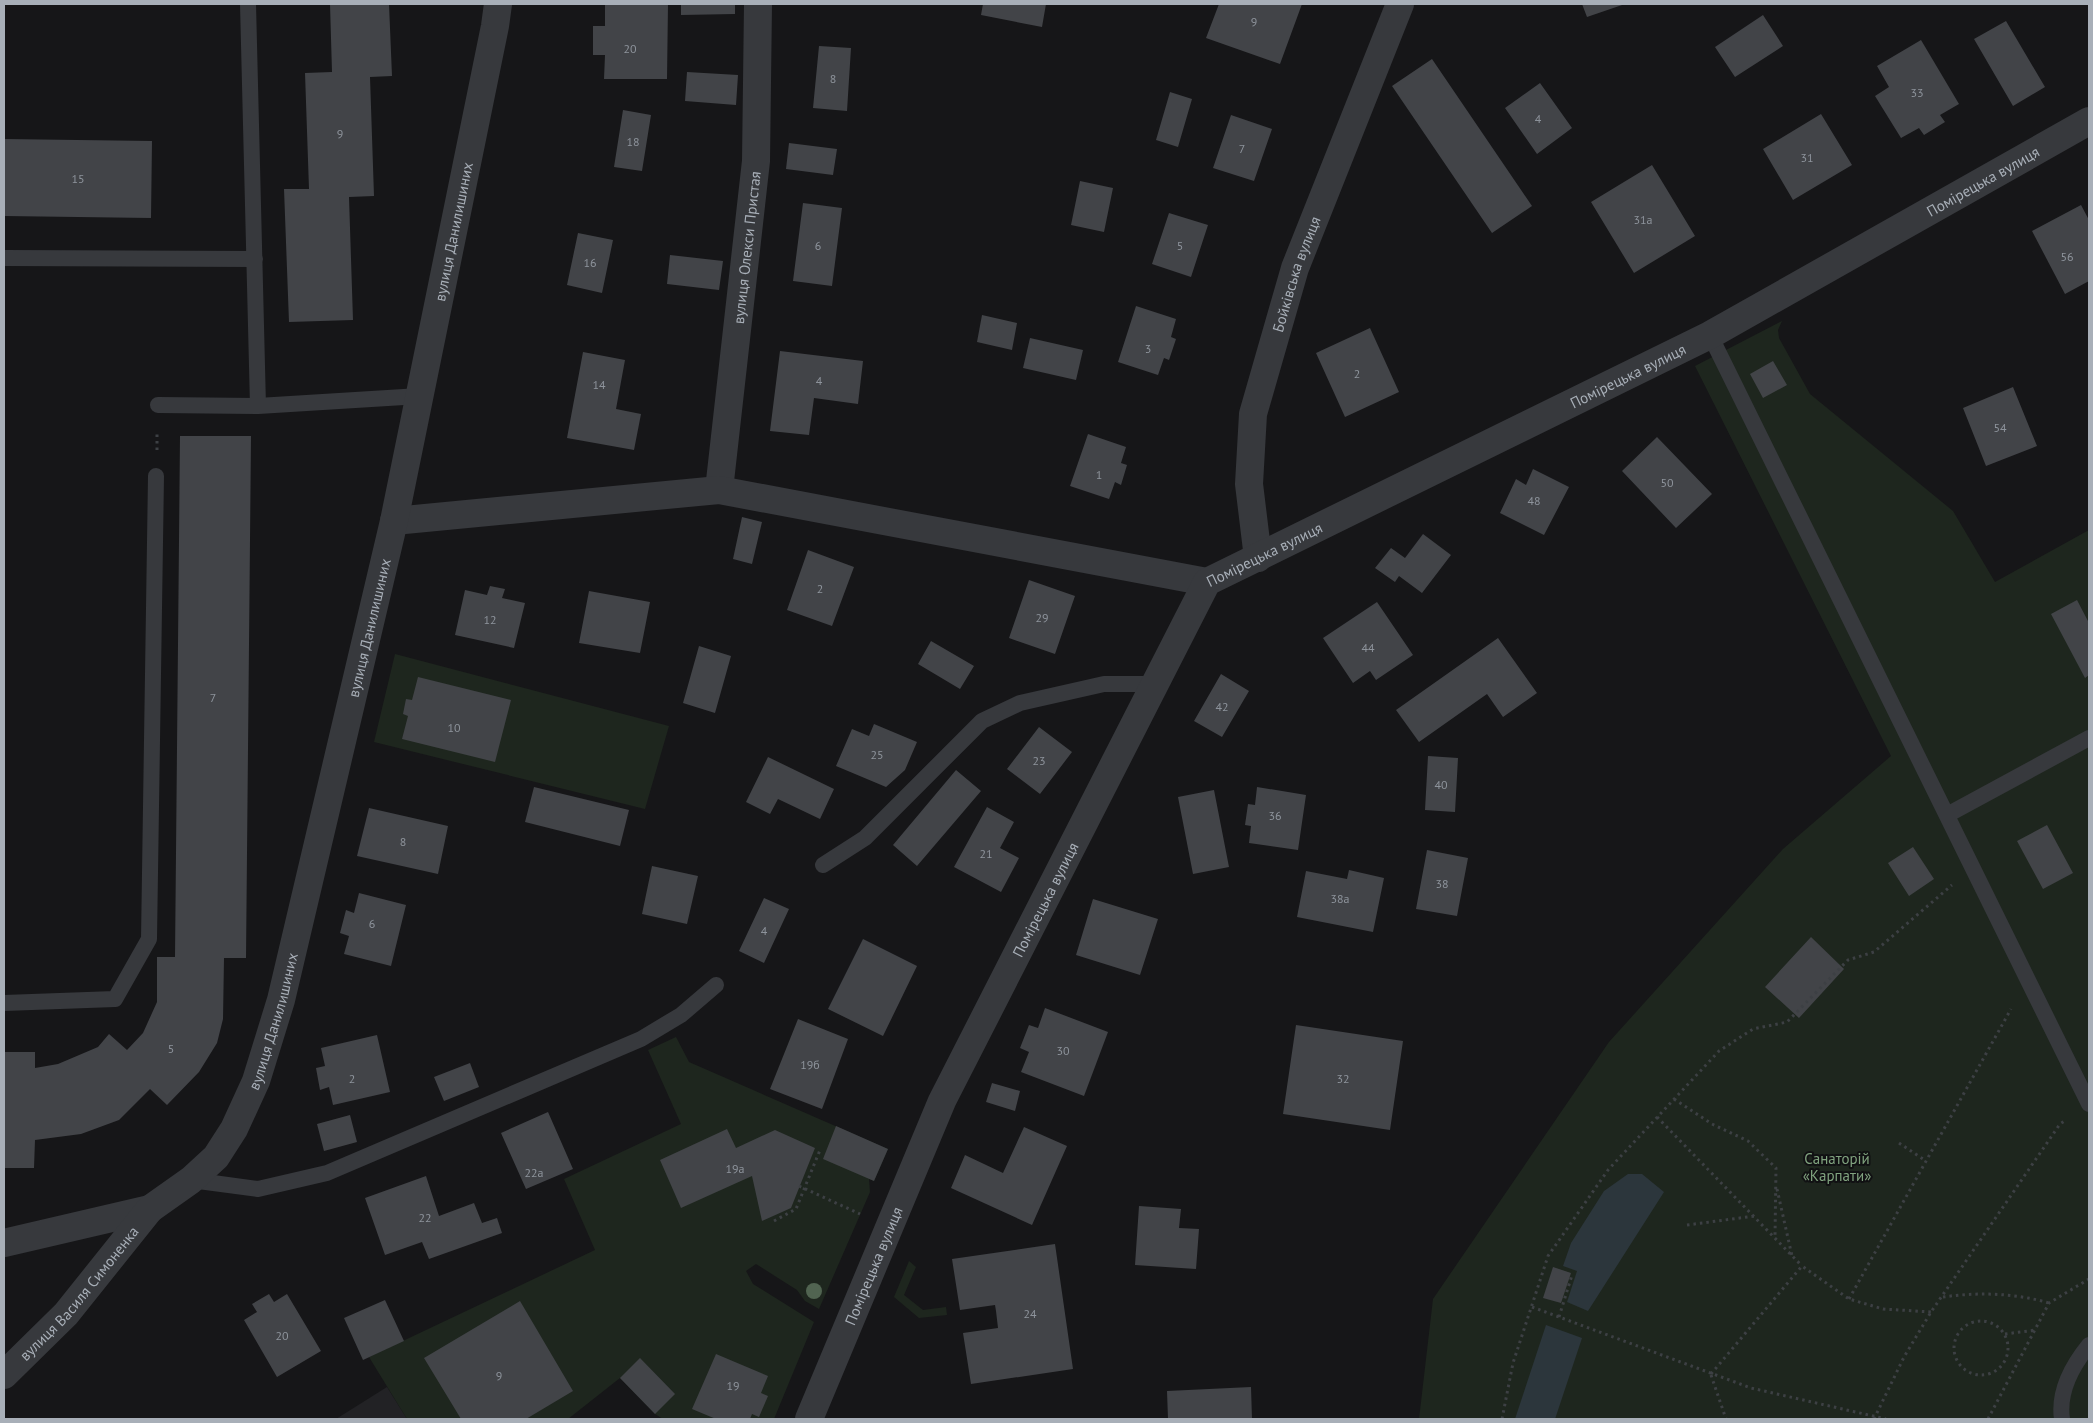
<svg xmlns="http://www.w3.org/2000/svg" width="2093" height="1423" viewBox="0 0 2093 1423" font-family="'PT Sans',sans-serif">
	<rect width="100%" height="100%" fill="#161618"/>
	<!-- built -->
	<path fill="#222225" d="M387 1387 407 1419H336Z"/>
	<!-- green -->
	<path fill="#1e261e" d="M1782 321 1778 330 1779 338 1810 394 1953 511 1995 582 2089 530V1419H1419L1433 1299 1609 1042 1783 849 1891 756 1695 366Z
		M395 654 669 726 645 809 374 742Z
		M676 1037 689 1062 888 1149 874 1181 869 1179 870 1192 819 1309 805 1301 797 1290 756 1264 746 1271 753 1284 814 1322 774 1419H663L655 1414 620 1378 568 1419H407L369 1357 595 1250 564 1179 681 1124 648 1050Z
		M909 1261 916 1267 904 1295 923 1310 946 1307 947 1315 919 1318 894 1297Z"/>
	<!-- water -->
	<path fill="#2c363c" d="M1628 1174H1642L1664 1192 1588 1311 1567 1302 1577 1271 1563 1266 1571 1243 1604 1191Z
		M1546 1325 1582 1338 1555 1419H1515Z"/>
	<!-- building -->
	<path fill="#424448" d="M330 4H389L392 76 370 77 374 196 349 197 353 320 289 322 284 189H309L305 73 332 72Z
		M605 4H668L667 79H604L605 55H593V26H605Z
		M681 4H735V14L681 15Z
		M983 4H1046L1042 27 981 15Z
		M1219 4H1302L1280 64 1206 38Z
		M1582 4H1625L1587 17Z
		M1763 15 1783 46 1735 77 1715 47Z
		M2006 21 2045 87 2013 106 1974 39Z
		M1921 40 1959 104 1940 115 1945 122 1924 135 1919 128 1901 138 1875 96 1889 87 1877 66Z
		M819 46 851 48 847 111 813 108Z
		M1432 59 1532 206 1492 233 1392 86Z
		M687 72 738 75 736 105 685 101Z
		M1540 83 1572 128 1537 154 1505 108Z
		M1170 92 1192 99 1178 147 1156 140Z
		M623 110 651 115 642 171 614 167Z
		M1821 114 1852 165 1793 200 1763 149Z
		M1231 115 1272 129 1254 181 1213 168Z
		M4 139 152 141 151 218 4 216Z
		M789 143 837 149 833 175 786 169Z
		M1652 165 1695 236 1634 273 1591 202Z
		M1080 181 1113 188 1104 232 1071 225Z
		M803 203 842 208 832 286 793 281Z
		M2081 205 2089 220V281L2065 294 2032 231Z
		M1169 213 1208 225 1191 277 1152 264Z
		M578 233 613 240 602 293 567 285Z
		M670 255 723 261 719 290 667 284Z
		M1136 306 1176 319 1171 337 1176 339 1169 360 1164 358 1158 375 1118 362Z
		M982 315 1017 323 1012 350 977 342Z
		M1370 328 1399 392 1345 417 1316 353Z
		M1030 338 1083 350 1076 380 1023 368Z
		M780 351 863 361 858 404 814 398 809 435 770 431Z
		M583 352 625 360 616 409 641 414 634 450 567 438Z
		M1773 361 1787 385 1763 398 1750 374Z
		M2013 387 2037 446 1986 466 1963 408Z
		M1088 434 1126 447 1121 463 1127 465 1121 485 1115 482 1109 499 1070 486Z
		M180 436H251L246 958H224L223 1019 217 1043 199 1072 167 1105 150 1089 119 1120 81 1134 35 1140 34 1168H4V1052H35V1068L58 1064 98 1047 109 1034 127 1050 143 1033 157 1002V957H175Z
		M1657 437 1712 494 1676 528 1622 471Z
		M1533 469 1569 487 1544 535 1500 513 1516 479 1526 485Z
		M742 517 762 522 752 564 733 559Z
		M1423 534 1451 555 1422 593 1399 576 1395 582 1375 568 1391 548 1405 558Z
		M808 550 854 567 832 626 787 610Z
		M1029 580 1075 596 1055 654 1009 638Z
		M490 586 505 589 502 598 525 603 514 648 455 635 465 590 487 595Z
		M589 591 650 602 640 653 579 643Z
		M2077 600 2089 623V675L2085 678 2051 614Z
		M1377 602 1413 655 1376 680 1370 671 1353 683 1323 638Z
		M1498 638 1537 693 1503 717 1487 694 1419 742 1396 710Z
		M931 641 974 666 960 689 918 664Z
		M699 646 731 656 715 713 683 703Z
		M1221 674 1249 691 1222 737 1194 721Z
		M418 677 511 700 495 762 402 739 408 716 403 714 406 699 412 700Z
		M874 724 917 742 905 770 886 787 836 766 852 729 869 736Z
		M1039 727 1072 752 1040 794 1007 769Z
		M1428 756 1458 758 1455 812 1425 810Z
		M768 757 834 789 820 819 778 799 770 814 746 802Z
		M956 770 981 791 917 866 893 845Z
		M534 787 629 810 620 846 525 822Z
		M1257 787 1306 795 1298 850 1249 843 1251 826 1245 825 1248 804 1255 805Z
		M1214 790 1229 867 1193 874 1178 797Z
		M987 807 1014 822 1000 848 1019 858 1001 892 954 867Z
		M369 808 448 826 438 874 357 856Z
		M2047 825 2073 873 2043 889 2017 841Z
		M1913 847 1934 879 1909 896 1888 863Z
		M1427 850 1468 858 1457 916 1416 909Z
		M652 866 698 876 687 924 642 914Z
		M1349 870 1384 878 1373 932 1297 917 1306 871 1347 879Z
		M359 893 406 905 391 966 344 954 349 936 340 933 346 910 354 913Z
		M764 898 789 909 764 963 739 951Z
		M1093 899 1158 919 1140 975 1076 955Z
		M1811 937 1844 969 1799 1018 1765 987Z
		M863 939 917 966 883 1036 828 1009Z
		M1045 1008 1108 1032 1084 1096 1021 1072 1029 1052 1020 1048 1029 1025 1038 1028Z
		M798 1019 848 1039 822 1109 770 1089Z
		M1296 1025 1403 1041 1390 1130 1283 1114Z
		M377 1035 390 1092 333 1105 329 1087 320 1090 316 1068 325 1066 321 1048Z
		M470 1063 479 1087 444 1101 434 1077Z
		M992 1083 1020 1091 1015 1111 986 1102Z
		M548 1112 573 1169 526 1189 501 1133Z
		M350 1115 357 1142 324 1151 317 1124Z
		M836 1126 888 1149 874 1181 823 1159Z
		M1024 1127 1067 1146 1032 1225 951 1188 965 1155 1003 1173Z
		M727 1129 736 1148 775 1130 815 1148 791 1208 762 1221 752 1176 681 1208 660 1160Z
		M426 1176 439 1216 474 1203 482 1223 497 1218 502 1233 429 1259 422 1242 385 1255 365 1198Z
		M1139 1206 1181 1209 1179 1228 1199 1229 1196 1269 1135 1265Z
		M1055 1244 1073 1369 971 1384 963 1333 998 1328 996 1311 995 1305 960 1310 952 1259Z
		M1553 1267 1571 1273 1561 1303 1543 1298Z
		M269 1294 274 1302 287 1294 321 1351 277 1377 244 1320 257 1312 252 1304Z
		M385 1300 404 1341 363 1360 344 1318Z
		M520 1301 573 1391 526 1419H461L424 1358Z
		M716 1354 768 1376 761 1393 768 1396 759 1417 752 1414 750 1419H716L692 1409Z
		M640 1358 675 1394 655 1414 620 1378Z
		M1251 1387 1252 1419H1168L1167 1391Z"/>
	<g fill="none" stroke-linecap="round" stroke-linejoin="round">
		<!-- path -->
		<path stroke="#3d4044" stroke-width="3" stroke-dasharray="2.5 4" stroke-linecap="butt" d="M157 450V431
			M1674 1099 1712 1124 1748 1141 1776 1168 1775 1237
			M1657 1117 1802 1266
			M1899 1143 1926 1161
			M799 1186 860 1214
			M1777 1189 1792 1256
			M774 1221 796 1209 820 1150
			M1687 1225 1755 1216
			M1943 1297C1978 1292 2015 1293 2049 1303
			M1849 1299 2011 1009
			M1532 1307 1751 1388 1886 1419
			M1559 1317 1572 1275
			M1954 1348a27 27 0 1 1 54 0a27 27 0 1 1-54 0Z
			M2005 1334 2036 1330
			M1711 1374 1802 1266 1849 1299 1883 1309 1931 1312
			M1711 1375 1726 1419
			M1502 1419 1513 1363 1548 1256 1608 1170 1719 1051 1753 1029 1787 1022 1848 960 1874 952 1952 885
			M1874 1419 1904 1357 1931 1312 2060 1124 2066 1120
			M1988 1419 2049 1303 2089 1279"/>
		<!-- service -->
		<path stroke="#37393d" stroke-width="16" d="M248 4 258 406
			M4 258 255 259
			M1710 335 2089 1104
			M158 405 258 406 420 396
			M1947 815 2089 738
			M823 865 865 838 982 721 1020 703 1104 684H1155
			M4 1003 115 999 149 939 156 476
			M191 1180 258 1189 327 1173 641 1039 681 1015 716 985
			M2062 1419C2058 1392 2072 1366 2089 1345"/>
		<!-- minor -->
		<g stroke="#37393d" stroke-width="28">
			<path id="s1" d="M719 490 756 161 758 4"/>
			<path d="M394 521 719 490 1207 582"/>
			<path id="s2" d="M1258 558 1249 484 1253 414 1295 268 1400 4"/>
			<path d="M4 1243 150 1209"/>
			<path id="s3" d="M4 1375 66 1314 150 1209 191 1180 216 1157 234 1129 256 1081 281 1000 394 521 495 26 498 4"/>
			<path id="s4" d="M809 1419 942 1101 1207 582 1710 335 2089 121"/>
		</g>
	</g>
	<!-- trees -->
	<circle fill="#516451" cx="814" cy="1291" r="8"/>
	<g text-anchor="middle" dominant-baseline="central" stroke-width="4" stroke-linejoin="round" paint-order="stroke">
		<!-- number labels -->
		<g font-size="12" fill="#8e949c">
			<text x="1254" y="21">9</text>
			<text x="630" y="48">20</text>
			<text x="833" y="78">8</text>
			<text x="1917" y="92">33</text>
			<text x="1538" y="118">4</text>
			<text x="340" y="133">9</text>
			<text x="633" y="141">18</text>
			<text x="1242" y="148">7</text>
			<text x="1807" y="157">31</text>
			<text x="78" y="178">15</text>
			<text x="1643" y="219">31а</text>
			<text x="818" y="245">6</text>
			<text x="1180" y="245">5</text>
			<text x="2067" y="256">56</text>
			<text x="590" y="262">16</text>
			<text x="1148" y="348">3</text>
			<text x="1357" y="373">2</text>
			<text x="819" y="380">4</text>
			<text x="599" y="384">14</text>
			<text x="2000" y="427">54</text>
			<text x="1099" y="474">1</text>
			<text x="1667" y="482">50</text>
			<text x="1534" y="500">48</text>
			<text x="820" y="588">2</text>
			<text x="1042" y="617">29</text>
			<text x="490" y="619">12</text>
			<text x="1368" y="647">44</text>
			<text x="213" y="697">7</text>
			<text x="1222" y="706">42</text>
			<text x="454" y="727">10</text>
			<text x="877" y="754">25</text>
			<text x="1039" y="760">23</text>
			<text x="1441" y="784">40</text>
			<text x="1275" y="815">36</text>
			<text x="403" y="841">8</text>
			<text x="986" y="853">21</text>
			<text x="1442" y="883">38</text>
			<text x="1340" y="898">38а</text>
			<text x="372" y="923">6</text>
			<text x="764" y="930">4</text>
			<text x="171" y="1048">5</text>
			<text x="1063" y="1050">30</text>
			<text x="810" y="1064">19б</text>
			<text x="352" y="1078">2</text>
			<text x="1343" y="1078">32</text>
			<text x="735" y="1168">19а</text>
			<text x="534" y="1172">22а</text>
			<text x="425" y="1217">22</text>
			<text x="1030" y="1313">24</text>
			<text x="282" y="1335">20</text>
			<text x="499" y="1375">9</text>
			<text x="733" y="1385">19</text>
		</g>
		<!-- street labels -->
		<g font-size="15" fill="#a8afb8" stroke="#111113">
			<text stroke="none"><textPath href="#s4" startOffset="1801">Помірецька вулиця</textPath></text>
			<text stroke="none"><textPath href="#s3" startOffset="1264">вулиця Данилишиних</textPath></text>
			<text stroke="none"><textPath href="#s1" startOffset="244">вулиця Олекси Пристая</textPath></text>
			<text stroke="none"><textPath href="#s2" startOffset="291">Бойківська вулиця</textPath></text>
			<text stroke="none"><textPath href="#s4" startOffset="1396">Помірецька вулиця</textPath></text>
			<text stroke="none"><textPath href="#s4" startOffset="991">Помірецька вулиця</textPath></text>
			<text stroke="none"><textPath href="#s3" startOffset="859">вулиця Данилишиних</textPath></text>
			<text stroke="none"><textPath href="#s4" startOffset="571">Помірецька вулиця</textPath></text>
			<text stroke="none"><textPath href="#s3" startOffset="454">вулиця Данилишиних</textPath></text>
			<text stroke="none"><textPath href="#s4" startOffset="166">Помірецька вулиця</textPath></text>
			<text stroke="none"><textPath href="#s3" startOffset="111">вулиця Василя Симоненка</textPath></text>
		</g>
		<!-- park labels -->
		<g font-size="15" fill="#81a37f" stroke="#111113">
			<text x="1837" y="1158">Санаторій<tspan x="1837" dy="17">«Карпати»</tspan></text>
		</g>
	</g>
	<!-- border -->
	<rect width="2093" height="1423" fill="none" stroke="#a8afb8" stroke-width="10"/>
</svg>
